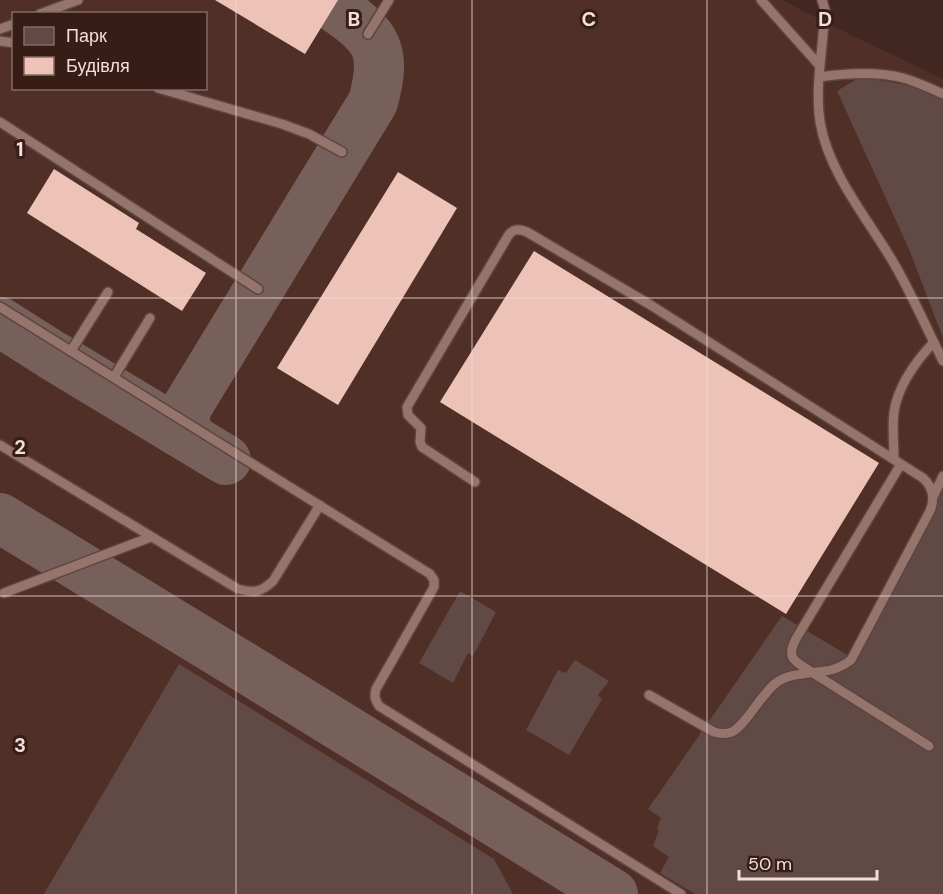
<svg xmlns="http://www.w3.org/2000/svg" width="943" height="894" viewBox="0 0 943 894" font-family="'DM Sans',sans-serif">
	<rect width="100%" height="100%" fill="#422720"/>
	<!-- built -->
	<path fill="#502f27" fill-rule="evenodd" d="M0 0H783L824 22 943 79V894H0ZM14 14H206V88H14Z"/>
	<!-- green -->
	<path fill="#614a45" d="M860 77 913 86 943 99V338L909 249 837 91Z
		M943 481V894H695L660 873 669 857 653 846 659 830 657 828 661 818 648 809 782 616 849 656Z
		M460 591 496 612 473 656 468 653 453 683 419 663Z
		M575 660 609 681 598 695 602 699 569 755 526 730 558 670 566 673Z
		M179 664 494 859 513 894H44Z"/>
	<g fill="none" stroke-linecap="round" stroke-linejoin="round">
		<!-- taxiway -->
		<path stroke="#78605a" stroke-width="50" d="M0 322 52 355 226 460
			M190 438 184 421 187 407 373 102C387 51 378 36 334 7
			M0 518 231 659 613 894"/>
	</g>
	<!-- building -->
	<path fill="#edc2b7" d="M215 0H338L305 54Z
		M54 169 139 223 136 229 206 273 182 311 27 213Z
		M398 172 457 208 338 405 277 368Z
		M534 251 879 463 786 614 440 402Z"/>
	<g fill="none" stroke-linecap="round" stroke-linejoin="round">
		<!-- service casing -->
		<g stroke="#5d453f" stroke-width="12">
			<path id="service" d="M761 0 820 66
				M822 0 825 10 824 22C822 55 815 89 820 122 829 175 870 221 896 267 913 297 927 329 943 361
				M40 14 78 0
				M0 29 14 24
				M368 34 389 0
				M0 41 14 43
				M819 77C847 73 876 71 903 78 917 82 930 88 943 94
				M158 88 282 124 309 134 342 152
				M0 122 258 289
				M0 307 430 574 434 580V587L376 689C374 696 375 700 379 706L681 894
				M71 351 108 292
				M114 377 150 318
				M0 445 238 589C254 593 260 593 273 581L320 505
				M894 459C894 444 892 427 894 412 898 386 916 361 934 342
				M901 464 797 637C784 660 796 661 813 673L929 746
				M475 482 422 447 420 442 421 428 408 415 407 407 508 236C513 228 519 229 527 232L649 304 923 478C933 487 935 499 930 511L851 660C843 666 835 670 825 671 809 674 789 673 776 683 761 694 746 725 732 732 726 734 720 734 714 732L649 695
				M933 497 943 476
				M4 593 151 537"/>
		</g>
		<!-- service -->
		<use href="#service" stroke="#95746c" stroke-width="9"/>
	</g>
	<!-- grid -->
	<path fill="none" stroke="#f2dfda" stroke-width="1.5" stroke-opacity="0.55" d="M236 0V894M472 0V894M707 0V894M0 298H943M0 596H943"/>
	<g font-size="20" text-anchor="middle" font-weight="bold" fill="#f2dfda" stroke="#381d17" stroke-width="6" stroke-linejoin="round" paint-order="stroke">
		<text x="354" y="26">B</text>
		<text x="589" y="26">C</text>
		<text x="825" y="26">D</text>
		<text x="20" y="156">1</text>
		<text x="20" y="454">2</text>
		<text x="20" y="752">3</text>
	</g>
	<!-- legend -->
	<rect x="12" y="12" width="195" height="78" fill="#381d17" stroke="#826b65" stroke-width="1.5"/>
	<rect x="24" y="27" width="30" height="18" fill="#614a45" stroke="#826b65" stroke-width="1.5"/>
	<text x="66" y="42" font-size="18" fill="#f2dfda">Парк</text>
	<rect x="24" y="57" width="30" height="18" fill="#edc2b7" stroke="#826b65" stroke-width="1.5"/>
	<text x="66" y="72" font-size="18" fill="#f2dfda">Будівля</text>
	<!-- scale -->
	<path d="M739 870v9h138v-9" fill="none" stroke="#f2dfda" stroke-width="3"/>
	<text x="748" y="870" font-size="18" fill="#f2dfda" stroke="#381d17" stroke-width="4.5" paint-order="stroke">50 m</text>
</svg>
